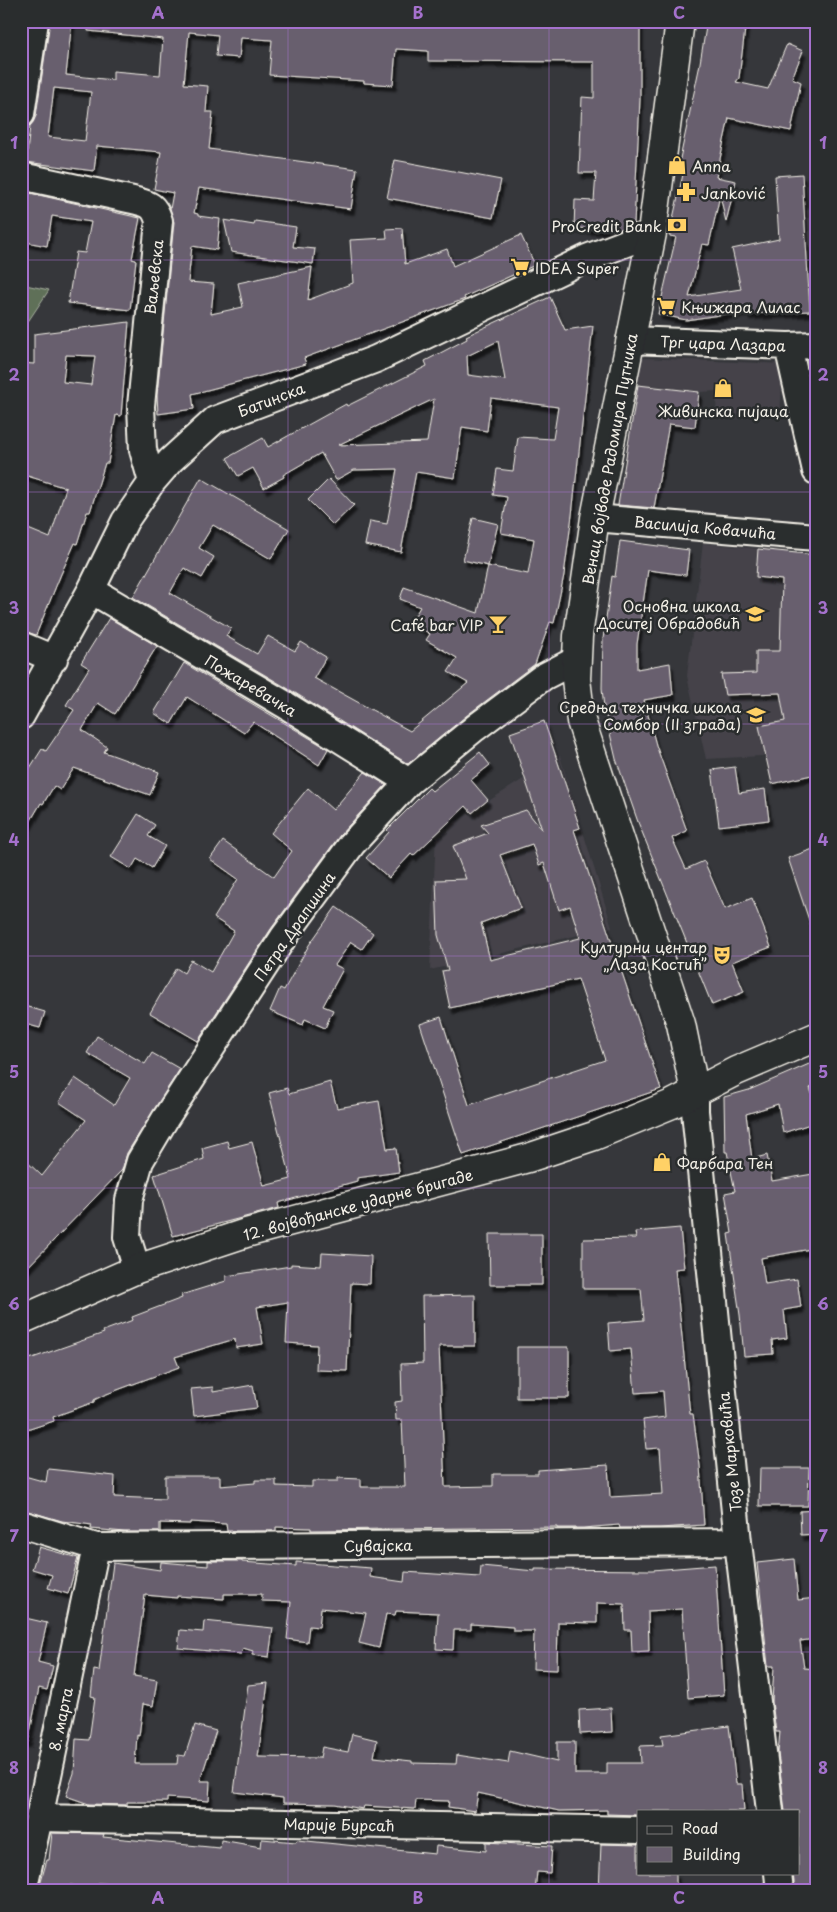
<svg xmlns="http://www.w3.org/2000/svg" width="837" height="1912" viewBox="0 0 837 1912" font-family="'Playpen Sans',sans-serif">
	<defs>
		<filter id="shadow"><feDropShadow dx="3" dy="5.5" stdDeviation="1" flood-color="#0009"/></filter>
	</defs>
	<rect width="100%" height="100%" fill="#36373b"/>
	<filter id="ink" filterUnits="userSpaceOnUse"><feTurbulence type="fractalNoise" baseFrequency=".02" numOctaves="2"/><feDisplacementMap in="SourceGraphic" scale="10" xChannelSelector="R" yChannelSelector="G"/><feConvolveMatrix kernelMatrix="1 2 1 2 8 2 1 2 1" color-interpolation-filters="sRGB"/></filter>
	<g filter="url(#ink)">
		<!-- built -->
		<path fill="#45434a" d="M816 209V311H810L805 210Z
			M642 358 783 364 780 417 716 413 717 391 699 392 638 385Z
			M703 543 816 555V753L706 759 687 676Z
			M560 756 612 927 430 970 436 834Z"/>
		<!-- green -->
		<path fill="#5e7059" stroke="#a9b0a0" d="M21 284 49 290 21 332Z"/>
		<!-- building -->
		<path fill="#685e6e" stroke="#f4f1e8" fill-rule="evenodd" filter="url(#shadow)" d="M50 21H72L66 75 113 80V71L160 75 163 39 88 31V21H640V99L634 224 618 230 574 228 575 200 594 201 596 173H579L582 97 594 98V62L428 61V51L396 49 393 85 364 83V81L269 75 272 40 241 38 239 58 216 56 218 35 189 32 184 84 208 86 206 112H213L209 149 357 169 351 209 199 188 194 213 198 214V216L220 219 217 250 192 246 188 282 214 284 211 314 243 307 238 283 312 267 308 300 353 283 350 240 387 238 386 229 402 228 405 264 447 249 453 266 521 235 535 265 464 297 465 299 304 358 306 364 192 394 194 409 158 414 157 395 174 222 170 209 173 193 154 189 161 152 97 146 94 171 26 162 30 126 36 116ZM54 88 91 92 85 141 48 137Z
			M707 21H746L739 78 736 82 768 89 787 44 803 51 792 78 801 82 791 131 729 118 716 177 736 181 726 222 720 195 709 245 702 244 689 297 741 289 732 249 779 239 775 176 802 174 810 311 747 314 746 311 686 320 658 314 676 237 669 236 684 170 678 168 699 69Z
			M395 160 501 180 493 218 387 198Z
			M21 191 140 218 132 259 136 260 130 310 68 303 76 252 85 253 91 222 52 216 47 246 21 241Z
			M224 220 254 225 255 221 296 227 293 247 315 249 313 264 231 252Z
			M550 297 565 330 593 326 572 515 564 575 554 623 550 622 535 664 466 716 408 764 292 691 133 597 201 478 289 529 271 559 213 525 199 548 214 557 202 578 184 568 170 593 231 628 226 636 257 654 268 636 295 651 301 642 326 657 314 678 410 731 468 683 448 672 457 658 426 640 430 634 411 622 420 607 400 599 404 587 478 613 488 566 528 574 534 539 501 533 507 497 493 495 497 469 513 471 518 437 553 439 558 407 491 398 487 431 462 427 455 478 416 472 401 552 365 545 370 521 387 524 397 469 354 470 336 480 321 453 283 475 284 477 264 488 253 468 238 476 227 458 263 438 268 447 346 404 347 406 427 366 425 361 467 339 466 336ZM498 341 505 380 468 375 467 356ZM434 399 427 442 338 445Z
			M129 322 121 416 116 415 108 463H105L90 512H87L77 544 75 543 61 574 36 635 21 630V526L50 538 66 488 21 474V363L34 364V334ZM66 355 95 356 91 385 63 382Z
			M638 385 699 392 695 427 669 424 654 508 618 505Z
			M329 479 354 505 333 525 308 500Z
			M473 518 498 524 488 566 463 560Z
			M620 541 689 550 686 575 648 570 637 644V669L670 663 673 695 644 700 656 745 687 831 672 838 686 869 704 861 725 909 752 898 771 947 732 962 744 992 712 1005 638 822 616 759 604 708 602 688 603 639 612 576 615 577Z
			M758 549 816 555V774L772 784 759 726 785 721 780 693 725 695 721 674 756 673V651H780L782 580 756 577Z
			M109 618 157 646 115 714 98 703 82 730 107 747 104 752 159 772 150 795 74 768 60 790 54 786 43 804 41 803 21 837V782L42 749 46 751 74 710 66 705 89 668 81 663Z
			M184 663 328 749 319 765 253 722 244 733 187 697 171 724 154 713Z
			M544 721 580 828 574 830 661 1089 463 1155 420 1024 441 1017 469 1105 605 1060 578 979 450 1008 442 971 448 970 438 935 436 880 466 879 453 846 488 833 481 825 526 810 542 830 510 733ZM532 844 539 865 544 863 559 910 570 906 580 938 490 960 481 923 521 908 500 855Z
			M480 752 490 765 471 780 488 800 472 813 466 806 413 856 411 854 389 878 366 858 389 832 387 830 429 788 432 791Z
			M735 767 739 793 765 789 769 820 719 826 712 770Z
			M365 772 386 785 340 835 271 929 198 1041 150 1013 176 968 184 973 191 960 211 972 234 931 214 918 238 879 210 859 223 841 274 877 292 851 271 833 308 788 333 810Z
			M138 814 155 825 148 836 165 846 152 868 137 859 131 869 111 857Z
			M816 848V931L813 932 788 858Z
			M336 907 373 933 362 949 351 942 335 965 343 969 323 1006 333 1010 325 1028 305 1019 303 1025 270 1011 280 988 284 990 309 945Z
			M21 1005 45 1012 40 1028 21 1023Z
			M97 1036 145 1064 152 1053 180 1069 127 1153 122 1170 21 1274V1156L42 1176 86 1120 59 1102 75 1078 114 1105 130 1078 87 1053Z
			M816 1061V1086L810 1088 816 1106V1122L783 1133 778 1104 746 1114 752 1159 767 1155 772 1181 813 1174 816 1190V1248L761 1258 765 1284 797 1279 801 1307 784 1310 787 1338 772 1340 773 1354 744 1356 740 1315 728 1234 732 1233 725 1193 735 1191 727 1152H725L724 1097 749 1090Z
			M330 1082 337 1108 379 1101 387 1149 396 1148 399 1172 357 1178V1181L278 1203 279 1208 173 1236 154 1175 204 1159 202 1148 227 1141 229 1148 252 1142 264 1186 291 1179 269 1093 287 1088 289 1094Z
			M680 1228 684 1268 675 1269 690 1414H693L700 1466 704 1525 660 1528H620L619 1525 583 1528H557V1527L311 1530V1528L276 1527V1531H227L226 1524 190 1522V1524L160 1523V1532H125L91 1529 92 1525 62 1521 21 1509V1475L46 1482 48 1469 115 1476 114 1497 165 1499V1476H220V1486L255 1483V1480H276V1486L312 1487V1481H338V1478L361 1479V1487H405L402 1420H396L395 1402 402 1401 401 1364 423 1363 422 1296 475 1295V1346H439L445 1487 493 1486V1474H538V1470L608 1465 610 1497 663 1494 660 1448 646 1449 643 1420 665 1417 663 1391 635 1393 631 1349 610 1351 608 1323 644 1320 641 1289H583V1239L636 1238 635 1232Z
			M489 1234H542V1285H490Z
			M322 1253 371 1256 370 1284 351 1283 347 1371 316 1370 317 1345 286 1343 288 1302 257 1307 263 1344 236 1348 235 1339 175 1357 179 1367 104 1395 94 1400V1402L53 1417 54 1421 21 1432V1362L104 1333 103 1331 133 1320 132 1317 182 1298 181 1295 226 1281V1276L291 1266V1264L321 1266Z
			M517 1347H569V1398H517Z
			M253 1385 257 1408 194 1416 191 1389 213 1387V1392Z
			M760 1468H809L808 1506H759Z
			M816 1510V1534L801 1535 800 1511Z
			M39 1547 78 1558 68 1594 48 1588 52 1575 32 1569Z
			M794 1559 798 1600 816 1598V1639L800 1641 804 1668 816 1669V1891H795L793 1873H798V1811H785L778 1753 780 1732H776L772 1702 774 1666H768L757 1563Z
			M208 1561H242V1562L296 1566V1562L371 1568 370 1577 404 1582 405 1572 480 1577 481 1566 535 1571V1569L652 1570 715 1565 724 1695 688 1698 682 1609 648 1611 649 1651 632 1652 631 1630H625L624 1604 597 1603V1623L558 1622 557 1670 533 1669 534 1631H513V1627L471 1624V1630H454L453 1650 436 1649 438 1613 396 1611 395 1615 386 1614 379 1648 359 1643 366 1613 321 1608 319 1627 309 1626 307 1642 287 1639 291 1602 262 1601V1594H224V1599L177 1596V1598L145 1595 134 1676 157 1680 153 1706 143 1704 139 1736 137 1735 135 1764H177L178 1755 185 1756 195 1725 216 1731 200 1781H210L209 1801 167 1798V1802H127V1805L89 1804 66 1796 74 1773 76 1739 89 1740 95 1697 91 1696 94 1670 99 1671 113 1563 160 1570 161 1562 208 1566Z
			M21 1617 47 1623 38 1662 53 1666 47 1690 39 1688 28 1742H21Z
			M204 1621 273 1628 269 1657 252 1655 253 1651 243 1648 241 1654 178 1648 180 1630 203 1632Z
			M268 1683 258 1757 320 1758 322 1747 348 1752 352 1734 377 1740 374 1757 412 1761V1763L456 1764 457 1755 508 1763 510 1751 557 1762V1742H575V1774H607V1763H641L640 1746 663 1745 661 1735 729 1726 736 1784H742L744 1811H638V1815L607 1814V1810L559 1811 478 1793 475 1811 448 1807 449 1801 416 1800 415 1809 364 1806 363 1809 335 1804 283 1803V1798L234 1792 248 1685Z
			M611 1708 612 1732 580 1734 579 1710Z
			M52 1833 104 1834 103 1837 220 1848 221 1840 261 1847 262 1839 296 1842 297 1840 435 1854 436 1846 486 1851V1842L552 1846 550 1873 537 1872 535 1891H135L136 1885 98 1883V1888L70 1885 68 1891H38L47 1860H49Z
			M601 1844 638 1845V1873H676V1887L638 1889V1891H599Z"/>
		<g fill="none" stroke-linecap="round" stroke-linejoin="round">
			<!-- minor casing -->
			<g stroke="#f4f1e8" stroke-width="30">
				<path id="minor" d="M21 114 35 21
					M21 176 133 200C148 204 154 204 159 221L141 406 143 450 152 482
					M630 340 788 346 816 345
					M788 346 816 471
					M595 518 816 537
					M91 590 284 704 409 782
					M21 645 54 659
					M21 716 91 590 125 521 152 482 171 460 215 420 376 359 587 258 652 233
					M695 1092V1111L738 1542 770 1811
					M137 1269 127 1237 129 1200 140 1161 165 1119 283 938 352 844 409 782 475 728 543 677 576 660
					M21 1524 96 1547 738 1542
					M39 1818 638 1830
					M778 1873 780 1891
					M23 1891 39 1818 96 1547"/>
			</g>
			<!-- major casing -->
			<g stroke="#f4f1e8" stroke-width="31">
				<path id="major" d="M680 21 652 233 595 518 578 636 576 679 581 721 681 1024 695 1092
					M21 1320 137 1269 246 1233 528 1158 594 1136 672 1104 736 1071 816 1037"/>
			</g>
			<!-- minor -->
			<use href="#minor" stroke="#2a2d2e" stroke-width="26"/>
			<!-- major -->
			<use href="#major" stroke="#2a2d2e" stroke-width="28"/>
		</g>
	</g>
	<!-- grid -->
	<path fill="none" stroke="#a571cd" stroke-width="1" stroke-opacity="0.55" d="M288 21V1891M549 21V1891M21 260H816M21 492H816M21 724H816M21 956H816M21 1188H816M21 1420H816M21 1652H816"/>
	<!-- icons -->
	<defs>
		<g id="shop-bare" transform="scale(1.5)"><path d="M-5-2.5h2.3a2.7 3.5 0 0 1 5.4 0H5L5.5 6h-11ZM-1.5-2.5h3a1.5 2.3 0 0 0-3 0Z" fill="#ffd166" stroke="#2a2d2e" stroke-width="2.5" paint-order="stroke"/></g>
		<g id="pharmacy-bare" transform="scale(1.5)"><path d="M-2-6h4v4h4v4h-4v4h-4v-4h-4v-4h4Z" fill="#ffd166" stroke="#2a2d2e" stroke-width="2.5" paint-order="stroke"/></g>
		<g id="bank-bare" transform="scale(1.5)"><path d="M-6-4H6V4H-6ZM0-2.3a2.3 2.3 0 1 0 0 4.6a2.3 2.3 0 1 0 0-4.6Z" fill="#ffd166" stroke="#2a2d2e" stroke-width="2.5" paint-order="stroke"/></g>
		<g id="supermarket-bare" transform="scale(1.5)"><path d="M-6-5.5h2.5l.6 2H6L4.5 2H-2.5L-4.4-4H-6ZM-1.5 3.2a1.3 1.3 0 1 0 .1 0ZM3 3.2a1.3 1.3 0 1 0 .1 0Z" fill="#ffd166" stroke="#2a2d2e" stroke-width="2.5" paint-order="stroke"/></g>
		<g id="school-bare" transform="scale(1.5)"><path d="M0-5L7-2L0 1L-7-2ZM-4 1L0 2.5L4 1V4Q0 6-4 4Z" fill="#ffd166" stroke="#2a2d2e" stroke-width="2.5" paint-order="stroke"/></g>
		<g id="bar-bare" transform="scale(1.5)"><path d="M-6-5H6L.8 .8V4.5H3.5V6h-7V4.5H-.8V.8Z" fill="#ffd166" stroke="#2a2d2e" stroke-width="2.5" paint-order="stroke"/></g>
		<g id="theatre-bare" transform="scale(1.5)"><path d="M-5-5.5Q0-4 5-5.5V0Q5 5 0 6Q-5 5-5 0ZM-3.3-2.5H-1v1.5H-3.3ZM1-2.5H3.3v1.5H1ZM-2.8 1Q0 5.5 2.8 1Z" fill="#ffd166" stroke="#2a2d2e" stroke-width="2.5" paint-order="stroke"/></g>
	</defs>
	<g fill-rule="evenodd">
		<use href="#shop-bare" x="677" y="165"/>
		<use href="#pharmacy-bare" x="686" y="192"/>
		<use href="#bank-bare" x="677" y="225"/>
		<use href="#supermarket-bare" x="520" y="267"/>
		<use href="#supermarket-bare" x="666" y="306"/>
		<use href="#shop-bare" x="723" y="388"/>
		<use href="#school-bare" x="755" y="614"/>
		<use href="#bar-bare" x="498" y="624"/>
		<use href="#school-bare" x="756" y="715"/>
		<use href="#theatre-bare" x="722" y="955"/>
		<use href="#shop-bare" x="662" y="1162"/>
	</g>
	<g text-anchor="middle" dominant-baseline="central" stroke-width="5" stroke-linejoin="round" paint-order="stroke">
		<!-- poi labels -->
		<g font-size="15" fill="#f4f1e8" stroke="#2a2d2e" text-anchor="start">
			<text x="692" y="165">Anna</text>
			<text x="701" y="192">Janković</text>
			<text x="662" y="225" text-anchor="end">ProCredit Bank</text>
			<text x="535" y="267">IDEA Super</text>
			<text x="681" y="306">Књижара Лилас</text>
			<text x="723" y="410" text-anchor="middle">Живинска пијаца</text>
			<text x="740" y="605" text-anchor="end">Основна школа<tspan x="740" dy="17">Доситеј Обрадовић</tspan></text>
			<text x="483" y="624" text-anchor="end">Café bar VIP</text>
			<text x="741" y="706" text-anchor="end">Средња техничка школа<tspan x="741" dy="17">Сомбор (II зграда)</tspan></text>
			<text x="707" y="946" text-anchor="end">Културни центар<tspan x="707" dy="17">„Лаза Костић”</tspan></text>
			<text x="677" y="1162">Фарбара Тен</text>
		</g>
		<!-- street labels -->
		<g font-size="15" fill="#f4f1e8" stroke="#2a2d2e">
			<text transform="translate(153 277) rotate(-84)">Ваљевска</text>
			<text transform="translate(723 343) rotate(2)">Трг цара Лазара</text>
			<text transform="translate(271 399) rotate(-21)">Батинска</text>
			<text transform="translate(609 459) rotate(-80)">Венац војводе Радомира Путника</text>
			<text transform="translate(705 527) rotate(5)">Василија Ковачића</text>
			<text transform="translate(251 685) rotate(31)">Пожаревачка</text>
			<text transform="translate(294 926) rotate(-55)">Петра Драпшина</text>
			<text transform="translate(358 1204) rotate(-15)">12. војвођанске ударне бригаде</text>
			<text transform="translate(729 1452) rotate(-96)">Тозе Марковића</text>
			<text transform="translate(378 1545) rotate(-1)">Сувајска</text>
			<text transform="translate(60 1719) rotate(-78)">8. марта</text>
			<text transform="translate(339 1824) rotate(1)">Марије Бурсаћ</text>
		</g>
	</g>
	<!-- margin -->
	<rect width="837" height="1912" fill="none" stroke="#2a2d2e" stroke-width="55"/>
	<!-- legend -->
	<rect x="637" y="1810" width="162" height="65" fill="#2a2d2e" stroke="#7b7b78"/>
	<rect x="647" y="1826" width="25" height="8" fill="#2a2d2e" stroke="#7b7b78"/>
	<text x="682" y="1834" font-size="15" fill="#f4f1e8">Road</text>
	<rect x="647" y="1847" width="25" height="15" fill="#685e6e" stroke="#7b7b78"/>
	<text x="682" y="1860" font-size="15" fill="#f4f1e8">Building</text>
	<rect x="28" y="28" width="782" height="1856" fill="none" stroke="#a571cd" stroke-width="2"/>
	<g font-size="16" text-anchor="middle" font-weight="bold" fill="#a571cd">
		<text x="158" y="19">A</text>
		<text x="418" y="19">B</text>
		<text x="679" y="19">C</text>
		<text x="14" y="149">1</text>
		<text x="823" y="149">1</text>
		<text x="14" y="381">2</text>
		<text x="823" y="381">2</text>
		<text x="14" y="614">3</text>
		<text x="823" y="614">3</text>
		<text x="14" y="846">4</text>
		<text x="823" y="846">4</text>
		<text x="14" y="1078">5</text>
		<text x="823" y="1078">5</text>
		<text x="14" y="1310">6</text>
		<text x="823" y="1310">6</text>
		<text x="14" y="1542">7</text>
		<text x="823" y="1542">7</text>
		<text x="14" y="1774">8</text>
		<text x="823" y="1774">8</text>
		<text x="158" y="1904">A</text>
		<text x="418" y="1904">B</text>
		<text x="679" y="1904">C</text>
	</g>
</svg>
